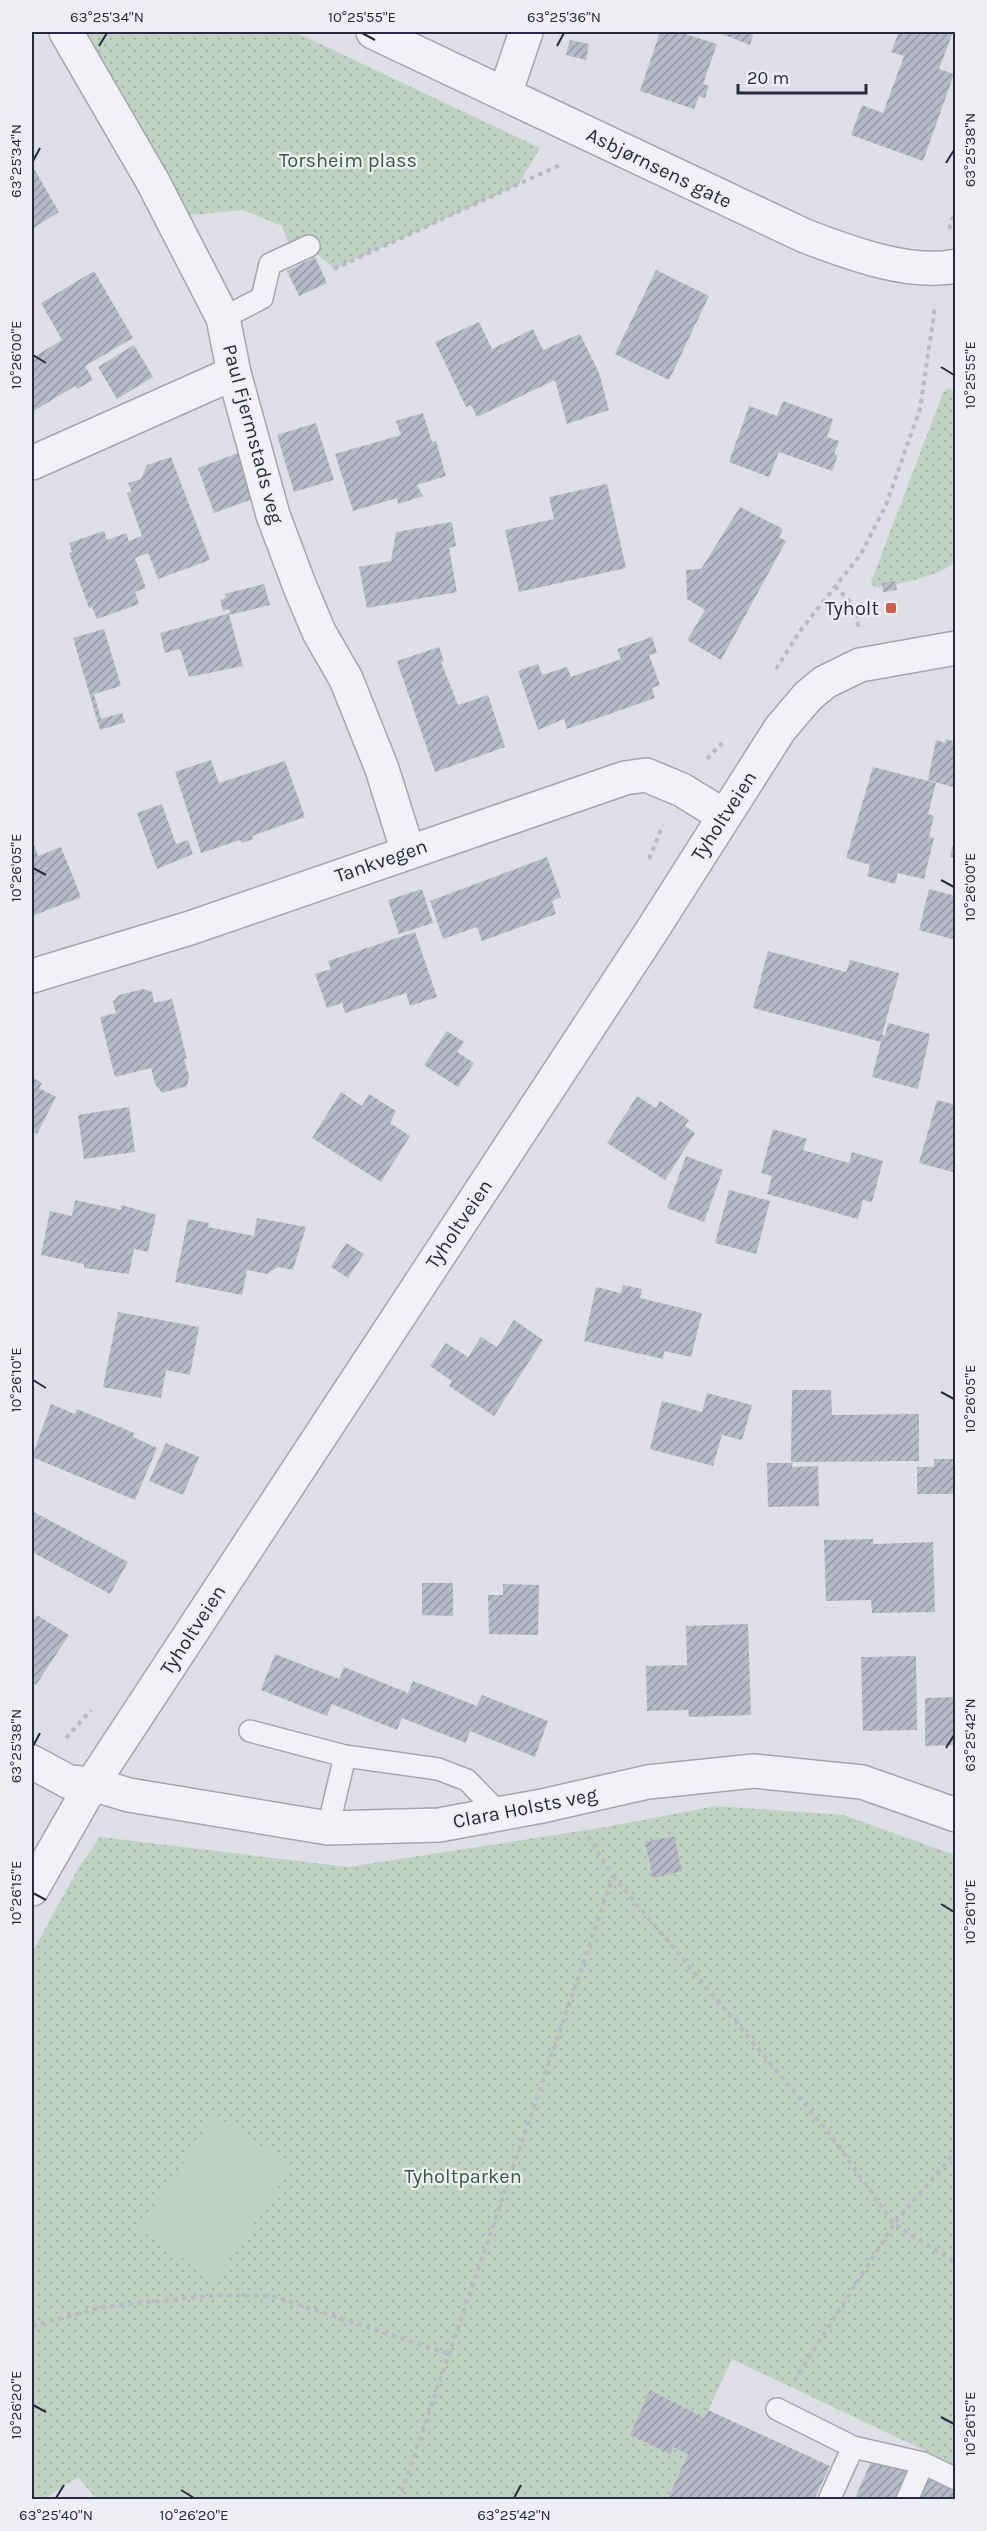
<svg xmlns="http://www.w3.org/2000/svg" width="987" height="2531" viewBox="0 0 987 2531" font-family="Karla,sans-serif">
	<defs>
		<pattern id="grass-dots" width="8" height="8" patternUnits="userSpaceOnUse" patternTransform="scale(1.5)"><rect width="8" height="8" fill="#c0d2c2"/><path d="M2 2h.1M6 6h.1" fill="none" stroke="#a5b4a8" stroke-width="1.8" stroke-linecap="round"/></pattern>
		<pattern id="building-hatch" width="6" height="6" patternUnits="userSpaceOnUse" patternTransform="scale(1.5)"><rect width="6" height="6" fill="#b9bac7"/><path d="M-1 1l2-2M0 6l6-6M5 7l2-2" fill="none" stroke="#9697a3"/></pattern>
	</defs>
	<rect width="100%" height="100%" fill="#dfdfe8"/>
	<!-- grass -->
	<path fill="url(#grass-dots)" d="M66 32H295L540 148 518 185 334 269 309 246 292 253 282 226 243 210 171 217Z
		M948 388 956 392 955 561C943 576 894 586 874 587L871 582 943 393Z
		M716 1806 843 1815 955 1855V2465L732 2359 667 2499 97 2500 78 2477 44 2499 32 2500V1953L79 1867 100 1837 348 1867 600 1828Z"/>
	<!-- garden -->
	<path fill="#c0d2c2" d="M215 2115 292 2167 215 2280 139 2229Z"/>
	<!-- building -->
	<path fill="url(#building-hatch)" d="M660 32H679L717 44 703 84 709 86 705 98 699 96 694 109 640 91Z
		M717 32H754L750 45Z
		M899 32H953L939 69 954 74 923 161 851 135 862 105 883 113 904 56 891 52Z
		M570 40 589 44 586 60 566 55Z
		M32 165 59 212 32 229Z
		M315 257 327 283 299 296 287 271Z
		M656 270 709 296 669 380 615 354Z
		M94 271 133 338 85 366 93 380 77 389 75 386 32 412V358L62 340 41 303Z
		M479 322 492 349 533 329 543 350 580 334 599 373 609 410 567 424 555 380 477 417 471 405 466 407 435 342Z
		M134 345 153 377 117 399 98 367Z
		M783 401 833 419 827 437 839 441 834 454 838 455 832 471 779 452 769 477 729 462 749 406 777 416Z
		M423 413 432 442 436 441 446 476 417 485 423 496 398 504 397 498 353 511 335 454 401 435 396 421Z
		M316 423 334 480 294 492 277 435Z
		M238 453 255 498 214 513 198 468Z
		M171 457 210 560 158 579 148 553 135 558 146 588 135 592 139 604 97 619 92 607 89 608 69 553 72 552 69 543 104 531 107 540 126 533 129 541 142 536 127 493 132 492 128 483 141 479 147 465Z
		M607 484 626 568 519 592 505 530 554 519 549 497Z
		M740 507 783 529 779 537 786 541 721 660 687 640 705 610 687 599 686 570 701 569Z
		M452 522 456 546 449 548 457 592 367 608 359 567 391 561 396 532Z
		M895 581 897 590 883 592 882 583Z
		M264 584 270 605 229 615 243 666 189 677 180 649 165 653 160 633 230 613 229 609 223 611 220 600 226 598 225 594Z
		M104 629 121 686 94 694 101 719 122 713 125 722 100 730 73 638Z
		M652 637 657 653 649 655 660 685 652 688 655 698 567 729 564 719 538 730 518 671 538 664 542 675 567 667 571 677 621 659 617 649Z
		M439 647 444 661 441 662 458 705 488 695 505 747 435 772 397 661Z
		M946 739 956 742V788L928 780 936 740 945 743Z
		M211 760 219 783 285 761 305 817 252 836 253 839 242 843 240 840 201 853 175 772Z
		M873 767 936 783 928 814 934 816 929 837 934 838 924 879 898 873 895 884 867 876 870 865 846 858Z
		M162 804 176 844 188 840 193 854 157 869 137 813Z
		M955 836H956V858L950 857Z
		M32 839 38 856 61 847 81 897 32 916Z
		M547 857 561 897 552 901 556 914 482 941 477 927 443 939 430 901Z
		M422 889 433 923 399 934 388 900Z
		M929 889 956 896V940L919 930Z
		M415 932 437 997 410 1006 406 993 345 1013 342 1003 327 1008 315 974 331 969 328 961Z
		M768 951 846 972 850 960 899 973 882 1035 885 1036 888 1023 930 1034 918 1089 872 1077 881 1042 753 1008Z
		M143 989 152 992 154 1003 172 999 187 1059H184L189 1076 187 1086 162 1093 155 1084 151 1068 115 1077 100 1017 116 1013 113 1002 119 995Z
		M447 1031 464 1042 457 1052 474 1063 458 1087 424 1065Z
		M32 1077 42 1083 39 1088 56 1097 37 1134 32 1132Z
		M341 1092 362 1106 369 1094 396 1111 390 1123 410 1136 381 1182 312 1138Z
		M637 1096 656 1108 660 1101 689 1120 685 1126 695 1133 665 1180 607 1143Z
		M937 1100 956 1105V1173L919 1163Z
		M129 1107 135 1152 84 1159 78 1115Z
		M773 1129 807 1139 803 1150 849 1163 852 1152 883 1161 872 1202 863 1200 858 1219 767 1194 772 1176 761 1173Z
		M686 1156 723 1170 704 1222 667 1208Z
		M729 1190 770 1201 756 1254 715 1243Z
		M75 1200 121 1210V1205L156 1215 148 1252 134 1249 129 1274 84 1268V1264L41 1255 50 1211 72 1216Z
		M257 1218 306 1227 293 1270 278 1267 267 1274 247 1270 242 1295 175 1282 188 1219 209 1223 208 1227 254 1236Z
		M346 1243 364 1254 348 1278 331 1267Z
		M623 1285 642 1289 640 1298 702 1313 691 1357 664 1351 663 1359 584 1341 596 1287 621 1293Z
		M118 1312 199 1327 190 1375 166 1370 161 1398 103 1387Z
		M514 1320 543 1340 494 1416 449 1386 452 1381 430 1366 446 1343 468 1357 481 1337 497 1347Z
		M792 1390H831L832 1415 919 1414V1461L791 1462Z
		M707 1393 752 1405 742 1440 722 1435 713 1466 650 1449 662 1401 702 1412Z
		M51 1404 75 1414 77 1409 134 1433 133 1437 157 1448 135 1500 32 1457Z
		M166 1443 199 1457 183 1495 149 1481Z
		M934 1459H956V1494H917V1467H934Z
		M767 1463H793L792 1467 818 1466 819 1506 768 1507Z
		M32 1511 128 1562 110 1594 32 1552Z
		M873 1539V1544L933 1542 935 1612 872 1613 871 1600 826 1601 824 1540Z
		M422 1583H453V1616L422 1615Z
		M503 1584 539 1585 538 1635 489 1634 488 1595H503Z
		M37 1615 69 1635 36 1685 32 1682V1623Z
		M748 1624 751 1715 689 1717 688 1710 647 1711 646 1666 687 1665 686 1626Z
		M275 1654 339 1679 344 1667 408 1693 413 1681 477 1706 482 1695 548 1721 535 1757 470 1731 466 1743 402 1718 397 1730 332 1704 327 1716 261 1690Z
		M916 1656 917 1730 863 1731 861 1657Z
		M956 1697V1745L925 1746V1698Z
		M674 1836 682 1871 653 1878 645 1842Z
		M650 2390 704 2418 708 2410 830 2466 814 2500H667L688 2454 673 2447 670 2454 630 2435Z
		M878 2446 956 2481V2500H854Z"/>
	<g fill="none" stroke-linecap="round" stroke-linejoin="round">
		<!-- service casing -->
		<g stroke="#a4a5b2" stroke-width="24">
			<path id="service" d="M223 318 262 298 270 264 309 246
				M250 1731 345 1756 438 1769 467 1780 500 1814
				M328 1828 345 1756
				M777 2409 853 2447
				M829 2500 853 2447 923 2463 956 2479
				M907 2500 923 2463"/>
		</g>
		<!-- minor casing -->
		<g stroke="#a4a5b2" stroke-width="36">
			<path id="minor" d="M66 32 153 182 223 318 234 373 273 515 300 587 319 632 346 679 382 769 408 852
				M505 94 526 32
				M32 463 234 373
				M32 976 190 928 625 778 646 775 682 790 724 816
				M32 1762 69 1782 92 1784 129 1795 328 1828 439 1825 542 1806 648 1782 754 1771 862 1782 956 1815"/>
		</g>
		<!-- tertiary casing -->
		<g stroke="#a4a5b2" stroke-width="36">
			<path id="tertiary" d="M373 32 805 236C847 252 910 276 956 266
				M32 1889 92 1784 651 932 780 729 808 696 825 682 860 665 956 648"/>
		</g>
		<!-- path -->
		<path stroke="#b9bac3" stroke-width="4" stroke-dasharray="4.5 4.5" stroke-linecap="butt" d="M949 229 956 209
			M334 269 562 164
			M835 586 857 609 858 627
			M776 669 800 631 861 554 886 505 920 409 935 307
			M707 759 722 743
			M649 859 663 825
			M66 1738 91 1710
			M613 1876 832 2137 894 2224 956 2263
			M32 2326 103 2307 219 2295 272 2296 449 2354
			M794 2381 894 2224 956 2151
			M399 2500 613 1876 587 1835"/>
		<!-- service -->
		<use href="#service" stroke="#f2f2f6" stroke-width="21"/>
		<!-- minor -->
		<use href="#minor" stroke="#f2f2f6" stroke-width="33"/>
		<!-- tertiary -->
		<use href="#tertiary" stroke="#f2f2f6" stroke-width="33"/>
	</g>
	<!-- ticks -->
	<path fill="none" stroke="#28293f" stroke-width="2" d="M362 33 375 40M99 46 107 33M557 46 564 33M33 161 40 148M946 163 954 150M33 355 46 363M941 367 954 375M33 868 46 875M941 880 954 887M33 1380 46 1388M941 1392 954 1399M33 1746 40 1733M946 1748 954 1735M33 1893 46 1900M941 1904 954 1912M33 2405 46 2412M941 2417 954 2424M181 2490 194 2498M56 2498 64 2485M514 2498 521 2485"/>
	<!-- markers -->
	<rect fill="#ca6047" stroke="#eeeff5" stroke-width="2" x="885" y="602" width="12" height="12" rx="3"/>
	<g text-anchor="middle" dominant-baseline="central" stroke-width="4.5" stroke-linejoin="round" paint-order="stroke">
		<!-- park labels -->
		<g font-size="20" fill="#365a3c" stroke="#eeeff5">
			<text x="348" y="160">Torsheim plass</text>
			<text x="463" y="2176">Tyholtparken</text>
		</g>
		<!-- street labels -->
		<g font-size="20" fill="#28293f" stroke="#eeeff5">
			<text transform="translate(659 168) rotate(26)">Asbjørnsens gate</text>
			<text transform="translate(253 434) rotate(75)">Paul Fjermstads veg</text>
			<text transform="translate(724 816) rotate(-57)">Tyholtveien</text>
			<text transform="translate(381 861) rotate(-19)">Tankvegen</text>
			<text transform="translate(459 1224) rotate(-56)">Tyholtveien</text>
			<text transform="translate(193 1630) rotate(-57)">Tyholtveien</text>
			<text transform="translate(525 1808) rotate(-11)">Clara Holsts veg</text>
		</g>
		<!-- poi labels -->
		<g font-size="20" fill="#28293f" stroke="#eeeff5" text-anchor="end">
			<text x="879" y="608">Tyholt</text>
		</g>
	</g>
	<!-- border -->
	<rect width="987" height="2531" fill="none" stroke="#eeeff5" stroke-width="66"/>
	<!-- scale -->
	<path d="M738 84v9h128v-9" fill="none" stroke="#28293f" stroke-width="3"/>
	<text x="747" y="84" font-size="18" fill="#28293f" stroke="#eeeff5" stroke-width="4.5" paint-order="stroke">20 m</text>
	<rect x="33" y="33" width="921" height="2465" fill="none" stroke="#28293f" stroke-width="2"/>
	<g font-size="15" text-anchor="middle" fill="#28293f">
		<text x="107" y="22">63°25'34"N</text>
		<text x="362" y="22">10°25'55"E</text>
		<text x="564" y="22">63°25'36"N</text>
		<text transform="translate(970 150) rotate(-90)" y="5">63°25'38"N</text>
		<text transform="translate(16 161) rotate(-90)" y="5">63°25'34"N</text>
		<text transform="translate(16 355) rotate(-90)" y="5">10°26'00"E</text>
		<text transform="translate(970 375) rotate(-90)" y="5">10°25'55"E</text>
		<text transform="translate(16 868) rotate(-90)" y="5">10°26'05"E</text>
		<text transform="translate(970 887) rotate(-90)" y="5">10°26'00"E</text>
		<text transform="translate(16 1380) rotate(-90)" y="5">10°26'10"E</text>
		<text transform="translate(970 1399) rotate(-90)" y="5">10°26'05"E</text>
		<text transform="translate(970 1735) rotate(-90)" y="5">63°25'42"N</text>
		<text transform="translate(16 1746) rotate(-90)" y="5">63°25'38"N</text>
		<text transform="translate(16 1893) rotate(-90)" y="5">10°26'15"E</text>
		<text transform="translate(970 1912) rotate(-90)" y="5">10°26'10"E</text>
		<text transform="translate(16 2405) rotate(-90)" y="5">10°26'20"E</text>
		<text transform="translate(970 2424) rotate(-90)" y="5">10°26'15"E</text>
		<text x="56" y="2520">63°25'40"N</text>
		<text x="194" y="2520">10°26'20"E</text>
		<text x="514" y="2520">63°25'42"N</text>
	</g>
</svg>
